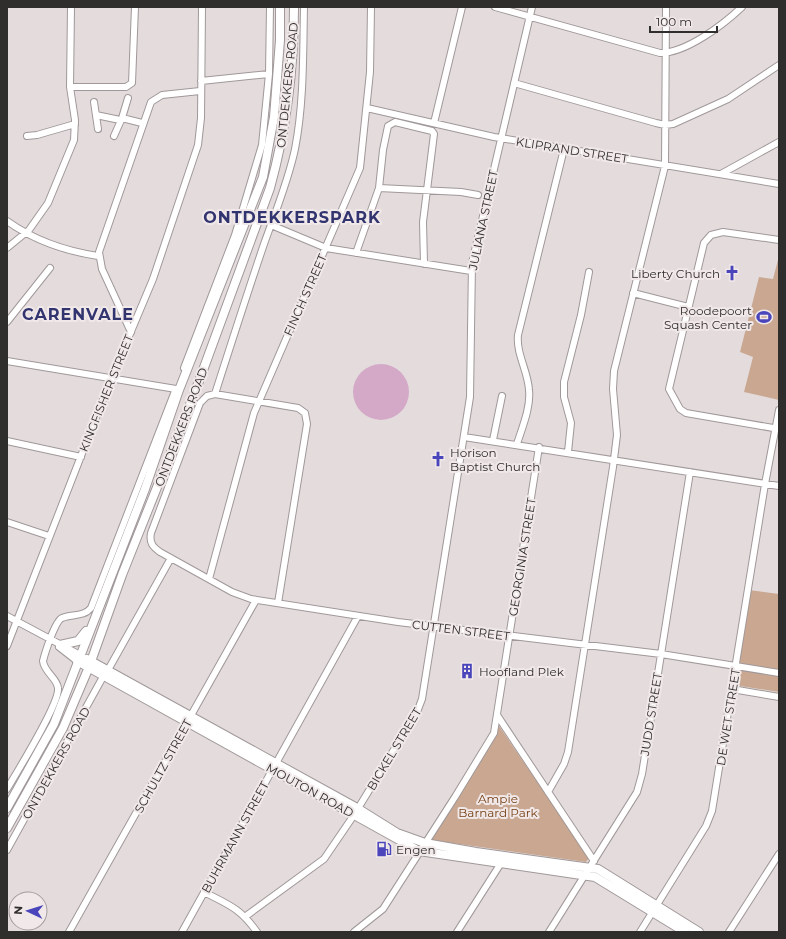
<svg xmlns="http://www.w3.org/2000/svg" width="786" height="939" viewBox="0 0 786 939" font-family="Montserrat,sans-serif">
	<rect width="100%" height="100%" fill="#e4dcdc"/>
	<!-- green -->
	<path fill="#c9a791" d="M779 256V400L744 392 753 357 740 352 759 277 773 279Z
		M749 590 779 594V692L734 685Z
		M497 723 589 858 586 862 424 839Z"/>
	<!-- water -->
	<path fill="#d4a9c7" d="M353 392a28 28 0 1 1 56 0a28 28 0 1 1-56 0Z"/>
	<g fill="none" stroke-linecap="round" stroke-linejoin="round">
		<!-- minor casing -->
		<g stroke="#a09899" stroke-width="8">
			<path id="minor" d="M495 7 660 53C686 53 723 25 742 7
				M201 81 269 74
				M514 83 656 123 665 125 673 124 728 99 779 65
				M70 87H126L132 83 135 7
				M128 98 122 118 142 123
				M94 102 98 129
				M367 108 494 137 779 184
				M96 115 120 120
				M434 123 462 7
				M27 136 37 135 75 124
				M114 136 122 118
				M721 174 779 142
				M379 188 461 192 478 195
				M7 221C35 241 65 251 98 256
				M271 225 326 248 471 271
				M779 240 723 232 711 235 704 243 669 389 680 409 686 413 779 429
				M7 248 29 230 48 203 74 140 75 120 70 87 71 7
				M356 253 379 188 383 150 388 126 395 122 432 131 434 134 423 222 424 264
				M633 293 688 307
				M7 322 50 268
				M131 332 102 269 99 252 151 102 162 95 200 91
				M7 361 176 389
				M184 368 235 235 262 145 269 74 270 7
				M215 394C231 344 247 294 264 244 275 213 288 182 295 149 304 103 303 54 304 7
				M464 437 779 486
				M493 440 502 396
				M7 441 81 457
				M517 444C522 428 531 407 529 390 528 371 516 354 518 335L564 149
				M568 452 571 423 564 397V382L581 315 589 272
				M7 522 49 536
				M209 579 254 413 360 168 370 72 371 7
				M278 603 307 424 305 413 298 408 215 394 207 396 200 403 151 533C149 543 153 547 160 552L232 592 251 599 398 622 661 654 779 673
				M7 616 80 655
				M7 646 111 379 153 279 198 145 201 118 202 7
				M59 647 77 661
				M108 670 171 558
				M732 689 779 697
				M497 715 594 861
				M7 789C17 772 60 703 58 688 57 678 44 672 43 661 45 653 55 621 62 618 71 614 84 617 91 608L175 391
				M548 792 564 764 568 752 613 467 617 435 613 389 614 371 665 166 666 7
				M7 850 104 675
				M204 892C229 905 240 908 257 932
				M246 916 324 859 354 815 417 712 422 699 470 397 472 263 532 7
				M69 932 256 600
				M182 932 358 616
				M354 932 383 909 455 797 494 733 539 447
				M457 932 503 860
				M549 932 637 792 642 774 690 472
				M640 932 706 826 712 811 765 484 779 410
				M729 932 779 854"/>
		</g>
		<!-- major casing -->
		<g stroke="#a09899" stroke-width="10">
			<path id="major" d="M60 645 78 641 86 631
				M87 659 357 808 397 833 425 843 476 852 598 869 699 932
				M77 661 419 851 595 877 685 932
				M7 808 54 724 145 489 179 390 263 177 274 117 280 40V7
				M7 828 63 728 89 667 122 575 195 392 270 188C286 130 294 68 294 7"/>
		</g>
		<!-- minor -->
		<use href="#minor" stroke="#fff" stroke-width="6"/>
		<!-- major -->
		<use href="#major" stroke="#fff" stroke-width="8"/>
	</g>
	<!-- icons -->
	<defs>
		<g id="church-bare" transform="scale(1.2)"><path d="M-1.2-6h2.4v3.5h3.3v2.4h-3.3V6h-2.4V-.1h-3.3v-2.4h3.3Z" fill="#4a45bb" stroke="#f1e9e9" stroke-width="2.5" paint-order="stroke"/></g>
		<g id="stadium-bare" transform="scale(1.2)"><path d="M0-5a6.5 5 0 1 0 0 10a6.5 5 0 1 0 0-10ZM-3.5-1.8h7v3.6h-7Z" fill="#4a45bb" stroke="#f1e9e9" stroke-width="2.5" paint-order="stroke"/></g>
		<g id="building-bare" transform="scale(1.2)"><path d="M-4-6H4V6H1V3H-1V6H-4ZM-2.5-4.3h1.7v1.8h-1.7ZM.8-4.3h1.7v1.8H.8ZM-2.5-1h1.7V.8h-1.7ZM.8-1h1.7V.8H.8Z" fill="#4a45bb" stroke="#f1e9e9" stroke-width="2.5" paint-order="stroke"/></g>
		<g id="fuel-bare" transform="scale(1.2)"><path d="M-5.5-6h7V0h2V4h1.3V-2.5L3-4.5l.8-.8L6-3V5H2.5V1h-1V6h-7ZM-4.2-4.7v3.2H.2V-4.7Z" fill="#4a45bb" stroke="#f1e9e9" stroke-width="2.5" paint-order="stroke"/></g>
	</defs>
	<g fill-rule="evenodd">
		<use href="#church-bare" x="732" y="273"/>
		<use href="#stadium-bare" x="764" y="317"/>
		<use href="#church-bare" x="438" y="459"/>
		<use href="#building-bare" x="467" y="671"/>
		<use href="#fuel-bare" x="384" y="849"/>
	</g>
	<g text-anchor="middle" dominant-baseline="central" stroke-width="4" stroke-linejoin="round" paint-order="stroke">
		<!-- street labels -->
		<g font-size="12" fill="#302d2d" stroke="#f1e9e9">
			<text transform="translate(287 85) rotate(-84)">ONTDEKKERS ROAD</text>
			<text transform="translate(572 150) rotate(9)">KLIPRAND STREET</text>
			<text transform="translate(483 220) rotate(-78)">JULIANA STREET</text>
			<text transform="translate(305 295) rotate(-66)">FINCH STREET</text>
			<text transform="translate(106 393) rotate(-68)">KINGFISHER STREET</text>
			<text transform="translate(181 427) rotate(-69)">ONTDEKKERS ROAD</text>
			<text transform="translate(522 557) rotate(-81)">GEORGINIA STREET</text>
			<text transform="translate(461 630) rotate(7)">CUTTEN STREET</text>
			<text transform="translate(651 714) rotate(-81)">JUDD STREET</text>
			<text transform="translate(728 717) rotate(-81)">DE WET STREET</text>
			<text transform="translate(394 749) rotate(-59)">BICKEL STREET</text>
			<text transform="translate(56 763) rotate(-61)">ONTDEKKERS ROAD</text>
			<text transform="translate(163 766) rotate(-61)">SCHULTZ STREET</text>
			<text transform="translate(310 790) rotate(29)">MOUTON ROAD</text>
			<text transform="translate(235 837) rotate(-61)">BUHRMANN STREET</text>
		</g>
		<!-- poi labels -->
		<g font-size="12" fill="#302d2d" stroke="#f1e9e9" text-anchor="start">
			<text x="720" y="273" text-anchor="end">Liberty Church</text>
			<text x="752" y="310" text-anchor="end">Roodepoort<tspan x="752" dy="14">Squash Center</tspan></text>
			<text x="450" y="452">Horison<tspan x="450" dy="14">Baptist Church</tspan></text>
			<text x="479" y="671">Hoofland Plek</text>
			<text x="396" y="849">Engen</text>
		</g>
		<!-- park labels -->
		<g font-size="12" fill="#763f12" stroke="#f1e9e9">
			<text x="498" y="798">Ampie<tspan x="498" dy="14">Barnard Park</tspan></text>
		</g>
		<!-- district labels -->
		<g font-size="16" font-weight="bold" letter-spacing="1" fill="#32346f" stroke="#f1e9e9">
			<text x="292" y="217">ONTDEKKERSPARK</text>
			<text x="78" y="314">CARENVALE</text>
		</g>
	</g>
	<!-- border -->
	<rect width="786" height="939" fill="none" stroke="#302d2d" stroke-width="16"/>
	<!-- north arrow -->
	<g transform="translate(28 911) rotate(274)"><circle r="19" fill="#f1e9e9" stroke="#a49e9e"/>
	<path d="M0-3L7 15L0 10L-7 15Z" fill="#4a45bb"/>
	<text y="-6" font-size="11" font-weight="bold" text-anchor="middle" fill="#302d2d">N</text>
	</g>
	<!-- scale -->
	<path d="M650 26v6h67v-6" fill="none" stroke="#302d2d" stroke-width="2"/>
	<text x="656" y="26" font-size="12" fill="#302d2d" stroke="#f1e9e9" stroke-width="3" paint-order="stroke">100 m</text>
</svg>
